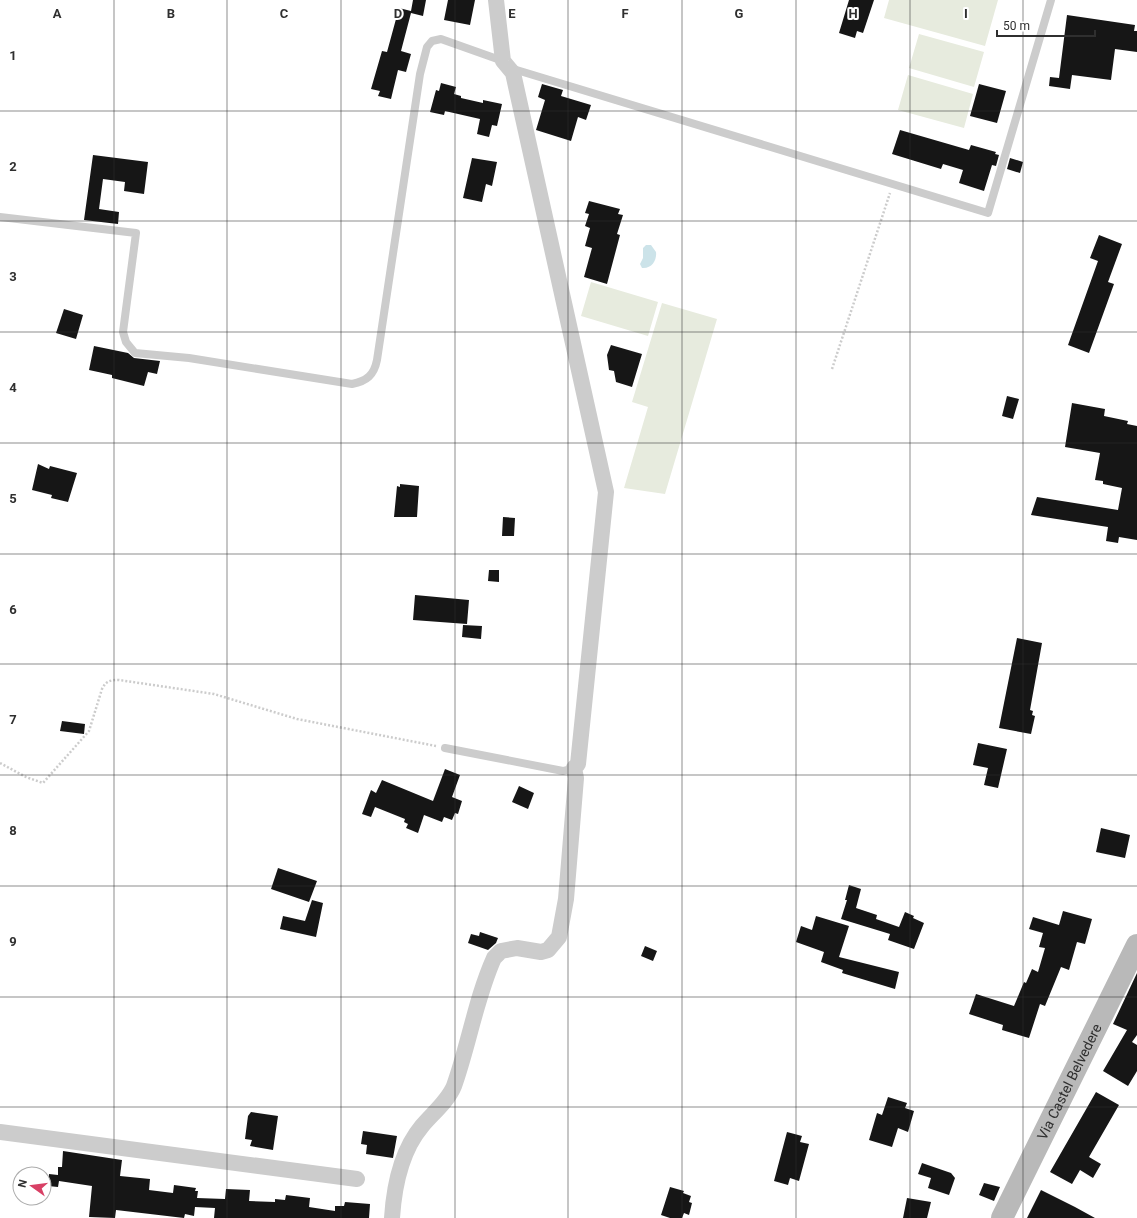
<svg xmlns="http://www.w3.org/2000/svg" width="1137" height="1218" viewBox="0 0 1137 1218" font-family="Roboto,sans-serif">
	<rect width="100%" height="100%" fill="#fff"/>
	<!-- green -->
	<path fill="#e7ebde" d="M889 0H998L985 46 884 18Z
		M919 34 984 52 974 87 909 68Z
		M908 75 973 94 964 128 898 110Z
		M591 282 658 302 648 336 581 316Z
		M662 303 717 319 665 494 624 488 648 407 632 402Z"/>
	<!-- water -->
	<path fill="#cce3e9" d="M651 245 656 252C657 260 652 269 642 268L640 264 643 258V248L646 245Z"/>
	<!-- building -->
	<path fill="#161616" d="M413 0H426L423 16 411 13 401 51 411 54 406 72 398 70 391 99 378 96 380 91 371 89 382 51 387 52 399 8 411 11Z
		M448 0H475L470 25 444 20Z
		M849 0H874L863 33 857 31 855 38 839 33Z
		M1067 15 1135 25 1134 31H1137V52L1115 49 1111 80 1072 75 1070 89 1049 86 1050 77 1059 78Z
		M441 83 456 87 454 94 461 96V98L483 103V100L502 104 497 126 492 125 489 137 477 134 480 119 445 111 444 115 430 112 436 90 439 91Z
		M542 84 563 90 561 96 591 105 586 120 578 117 571 141 536 130 545 100 538 97Z
		M979 84 1006 91 997 123 970 116Z
		M900 130 969 150 971 145 996 152 995 154 999 155 996 166 992 165 984 191 959 183 963 170 943 164 941 169 892 154Z
		M93 155 148 162 144 194 124 191 125 182 103 179 99 209 119 212 118 224 84 220Z
		M472 158 497 162 492 186 486 184 482 202 463 198Z
		M1010 158 1023 162 1020 173 1007 169Z
		M589 201 620 209 618 214 623 215 617 234 620 235 607 284 584 277 592 248 585 246 590 228 585 226 589 214 585 213Z
		M1099 235 1122 244 1108 282 1114 284 1089 353 1068 345 1098 261 1090 258Z
		M64 309 83 315 76 339 56 333Z
		M611 345 642 354 632 387 616 382 614 371 609 370 607 355Z
		M94 346 128 353 134 358 160 361 157 374 148 372 144 386 112 378V375L89 370Z
		M1007 396 1019 399 1013 419 1002 416Z
		M1072 403 1105 409 1104 416 1128 421 1127 424 1137 426V540L1119 537 1118 543 1106 541 1108 527 1031 515 1037 497 1118 510 1122 488 1103 484V481L1095 480 1100 453 1065 447Z
		M38 464 49 469 50 466 77 473 68 502 51 498 52 495 32 490Z
		M400 484 419 486 417 517H394L397 486 400 487Z
		M503 517 515 518 514 536H502Z
		M489 570H499V582L488 581Z
		M415 595 469 600 467 624 413 620Z
		M463 625 482 626 481 639 462 637Z
		M1017 638 1042 643 1030 710 1033 711 1032 715 1035 716 1031 734 999 728Z
		M62 721 85 724 84 734 60 731Z
		M978 743 1007 749 998 788 984 785 988 768 973 765Z
		M445 769 460 775 452 797 462 801 458 814 455 813 452 820 444 817 442 822 424 815 418 833 406 828 408 824 404 822 405 819 375 807 371 817 362 814 371 790 376 793 382 780 433 801Z
		M519 786 534 793 528 809 512 802Z
		M1101 828 1130 835 1125 858 1096 852Z
		M278 868 317 881 309 902 271 889Z
		M849 885 861 889 856 908 877 915 876 919 899 927 905 912 914 916 913 918 924 923 914 949 888 940 890 934 841 919 847 900H845Z
		M312 900 323 903 316 937 280 929 283 916 305 921Z
		M1063 911 1092 919 1085 944 1077 942 1069 970 1061 967 1045 1006 1040 1004 1029 1038 1002 1030 1003 1025 969 1014 976 994 1014 1006 1024 982 1026 983 1032 969 1038 972 1045 948 1039 947 1043 933 1029 929 1033 917 1059 925Z
		M816 916 849 926 839 957 899 972 895 989 842 973 843 970 821 962 824 952 796 942 801 926 812 930Z
		M480 932 498 938 496 943 488 950 468 943 471 934 479 936Z
		M645 946 657 951 653 961 641 956Z
		M1137 973V1035L1132 1042 1137 1045V1071L1128 1086 1103 1071 1127 1030 1113 1024Z
		M1096 1092 1119 1105 1089 1157 1101 1164 1093 1178 1080 1170 1072 1184 1050 1172Z
		M888 1097 907 1103 905 1108 914 1111 908 1132 898 1128 892 1147 869 1140 877 1113 882 1115Z
		M251 1112 278 1116 273 1150 250 1146 252 1140 245 1139 248 1116Z
		M363 1131 397 1136 393 1158 366 1154 367 1145 361 1144Z
		M787 1132 802 1136 800 1142 809 1144 799 1181 790 1178 788 1185 774 1181Z
		M63 1151 122 1160 120 1176 150 1179 149 1190 173 1193 174 1185 196 1188 195 1191H198L197 1198 225 1199 226 1189 250 1190 249 1201 275 1202V1199L285 1200 286 1195 310 1198 309 1207 335 1211V1206H344L345 1202 370 1204 369 1218H214L215 1208 195 1207 194 1216 185 1214 184 1218 116 1210 115 1218 89 1217 92 1186 59 1181 58 1187 48 1186 49 1174 58 1175V1167H62Z
		M922 1163 951 1173 955 1178 949 1195 928 1188 931 1178 918 1174Z
		M984 1183 1000 1187 994 1201 979 1195Z
		M670 1187 684 1191 683 1193 691 1196 689 1202 692 1203 689 1215 684 1213 682 1218H670L661 1215Z
		M1041 1190 1075 1207 1095 1218H1027Z
		M907 1198 931 1202 927 1218H903Z"/>
	<g fill="none" stroke-linecap="round" stroke-linejoin="round">
		<!-- path -->
		<path stroke="#ccc" stroke-width="2.5" stroke-dasharray="2 2" stroke-linecap="butt" d="M832 369 890 193
			M0 763 26 777 43 783 89 731 102 689C106 681 110 680 119 680L214 694 297 719 436 746"/>
		<!-- lane -->
		<path stroke="#ccc" stroke-width="8" d="M510 68 988 213 1051 0
			M0 217 136 233 123 332 126 342 135 353 189 358 352 384C367 381 374 375 377 360L420 74 427 47 432 41 441 39 503 61
			M445 748 563 771 574 768"/>
		<!-- street -->
		<path stroke="#ccc" stroke-width="16" d="M0 1132 357 1179
			M392 1218C394 1187 401 1151 422 1126 432 1114 448 1101 454 1086 469 1044 476 998 494 958L501 951 517 948 541 952 548 950 559 937 566 899 576 778 574 768 578 764 606 492 513 73 503 61 496 0"/>
		<!-- secondary -->
		<path stroke="#b9b9b9" stroke-width="22" id="s1" d="M1002 1218 1137 945"/>
	</g>
	<!-- grid -->
	<path fill="none" stroke="#2f2f2f" stroke-width="1" stroke-opacity="0.55" d="M114 0V1218M227 0V1218M341 0V1218M455 0V1218M568 0V1218M682 0V1218M796 0V1218M910 0V1218M1023 0V1218M0 111H1137M0 221H1137M0 332H1137M0 443H1137M0 554H1137M0 664H1137M0 775H1137M0 886H1137M0 997H1137M0 1107H1137"/>
	<g text-anchor="middle" dominant-baseline="central" stroke-width="4" stroke-linejoin="round" paint-order="stroke">
		<!-- street labels -->
		<g font-size="14" fill="#2f2f2f" stroke="#fff">
			<text stroke="none"><textPath href="#s1" startOffset="152">Via Castel Belvedere</textPath></text>
		</g>
	</g>
	<g font-size="13" text-anchor="middle" font-weight="bold" fill="#2f2f2f" stroke="#fff" stroke-width="4" stroke-linejoin="round" paint-order="stroke">
		<text x="57" y="18">A</text>
		<text x="171" y="18">B</text>
		<text x="284" y="18">C</text>
		<text x="398" y="18">D</text>
		<text x="512" y="18">E</text>
		<text x="625" y="18">F</text>
		<text x="739" y="18">G</text>
		<text x="853" y="18">H</text>
		<text x="966" y="18">I</text>
		<text x="13" y="60">1</text>
		<text x="13" y="171">2</text>
		<text x="13" y="281">3</text>
		<text x="13" y="392">4</text>
		<text x="13" y="503">5</text>
		<text x="13" y="614">6</text>
		<text x="13" y="724">7</text>
		<text x="13" y="835">8</text>
		<text x="13" y="946">9</text>
	</g>
	<!-- north arrow -->
	<g transform="translate(32 1186) rotate(284)"><circle r="19" fill="#ffffff" stroke="#acacac"/>
	<path d="M0-3L7 15L0 10L-7 15Z" fill="#d84065"/>
	<text y="-6" font-size="11" font-weight="bold" text-anchor="middle" fill="#2f2f2f">N</text>
	</g>
	<!-- scale -->
	<path d="M997 30v6h98v-6" fill="none" stroke="#2f2f2f" stroke-width="2"/>
	<text x="1003" y="30" font-size="12" fill="#2f2f2f" stroke="#ffffff" stroke-width="3" paint-order="stroke">50 m</text>
</svg>
